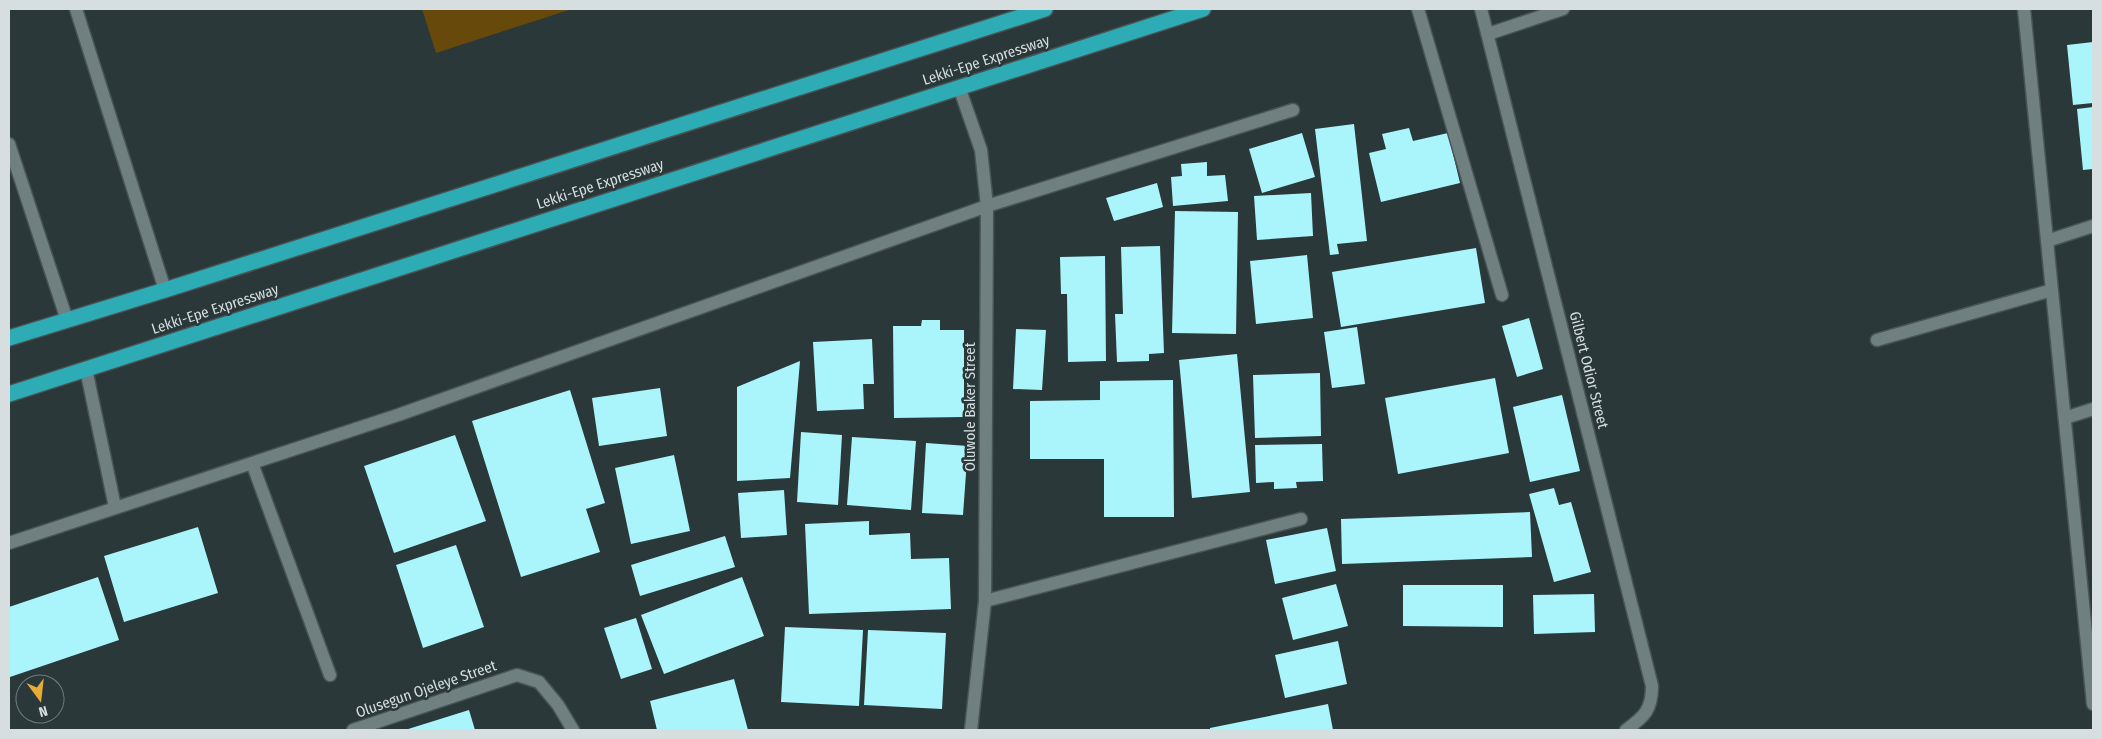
<svg xmlns="http://www.w3.org/2000/svg" width="2102" height="739" viewBox="0 0 2102 739" font-family="'Fira Sans Condensed',sans-serif">
	<rect width="100%" height="100%" fill="#2a3839"/>
	<!-- grass -->
	<path fill="#66490b" d="M422 9H572L436 53Z"/>
	<!-- building -->
	<path fill="#aaf5fb" d="M2093 42V103L2073 105 2067 45Z
		M2093 107V169L2083 170 2077 109Z
		M1354 124 1367 241 1337 244 1339 254 1330 255 1315 129Z
		M1409 128 1413 141 1448 133 1460 183 1381 202 1369 153 1386 149 1382 134Z
		M1302 133 1315 177 1262 193 1249 149Z
		M1207 162V176L1225 175 1228 201 1173 206 1171 177 1182 176 1181 164Z
		M1157 183 1163 207 1114 221 1106 198Z
		M1311 193 1313 236 1257 240 1254 196Z
		M1175 211 1238 212 1236 334 1172 333Z
		M1160 246 1164 353 1149 354V361L1117 362 1115 314H1123L1121 247Z
		M1476 248 1485 303 1341 327 1332 272Z
		M1307 255 1313 318 1256 324 1250 261Z
		M1105 256 1106 361 1068 362 1067 294H1061L1060 257Z
		M1529 318 1543 369 1517 377 1502 326Z
		M922 320H940V330H964V417L894 418 893 326H921Z
		M1357 327 1365 384 1332 388 1324 332Z
		M1016 329 1046 330 1042 390 1013 389Z
		M872 339 874 384H863L864 409 817 411 813 342Z
		M1237 354 1250 492 1192 498 1179 360Z
		M800 361 790 478 737 481V387Z
		M1320 373 1321 436 1255 438 1253 375Z
		M1495 378 1509 453 1398 474 1385 398Z
		M1173 380 1174 517H1104V459H1030V401L1100 400V381Z
		M660 388 667 436 599 446 592 398Z
		M570 390 605 503 586 509 600 552 521 577 472 421Z
		M1562 395 1580 471 1530 482 1513 407Z
		M801 432 842 435 838 505 797 502Z
		M455 435 486 521 394 553 364 466Z
		M852 437 916 441 911 510 847 505Z
		M926 443 968 446 963 515 922 513Z
		M1322 444 1323 481 1296 482 1297 488 1274 489V482L1256 483 1255 445Z
		M674 455 690 531 631 544 615 468Z
		M1554 488 1559 505 1571 502 1591 572 1554 582 1529 494Z
		M784 490 787 535 741 538 738 493Z
		M1530 512 1532 557 1342 564 1341 519Z
		M869 521V535L910 533 911 559 949 558 951 609 809 614 805 524Z
		M198 527 218 593 124 622 104 556Z
		M1327 528 1336 571 1275 584 1266 540Z
		M725 536 735 567 640 596 631 565Z
		M456 545 484 627 423 648 396 565Z
		M98 577 119 640 10 677 9 607Z
		M742 577 764 636 664 674 641 615Z
		M1336 584 1348 626 1293 640 1282 598Z
		M1403 585H1503V627L1403 626Z
		M1594 594 1595 632 1534 634 1533 595Z
		M636 618 652 669 621 679 604 628Z
		M785 627 863 630 859 706 781 702Z
		M868 630 946 633 942 709 864 705Z
		M1338 641 1347 684 1285 698 1275 655Z
		M734 679 748 730H657L650 701Z
		M1328 704 1333 730H1210V728Z
		M469 710 475 730H405Z"/>
	<g fill="none" stroke-linecap="round" stroke-linejoin="round">
		<!-- minor casing -->
		<g stroke="#495455" stroke-width="15">
			<path id="minor" d="M76 9 165 290
				M1418 9 1502 295
				M1481 9 1652 686C1652 710 1644 717 1626 730
				M2024 9 2093 704
				M1488 34 1563 9
				M959 87 981 150 987 206 985 601 971 730
				M9 144 67 320
				M2047 241 2093 226
				M1877 340 2052 290
				M86 369 115 507
				M2065 418 2093 409
				M252 463 330 675
				M9 543 398 415 987 206 1293 110
				M985 601 1301 519
				M353 730 517 675 539 682 558 705 573 730"/>
		</g>
		<!-- highway casing -->
		<g stroke="#495455" stroke-width="18">
			<path id="highway" d="M9 338 165 290 1045 9
				M9 394 1203 9"/>
		</g>
		<!-- minor -->
		<use href="#minor" stroke="#708081" stroke-width="12"/>
		<!-- highway -->
		<use href="#highway" stroke="#2dacb5" stroke-width="15"/>
	</g>
	<g text-anchor="middle" dominant-baseline="central" stroke-width="5" stroke-linejoin="round" paint-order="stroke">
		<!-- street labels -->
		<g font-size="15" fill="#d6dedf" stroke="#2a3839">
			<text transform="translate(986 60) rotate(-18)">Lekki-Epe Expressway</text>
			<text transform="translate(600 184) rotate(-18)">Lekki-Epe Expressway</text>
			<text transform="translate(215 309) rotate(-18)">Lekki-Epe Expressway</text>
			<text transform="translate(1589 370) rotate(76)">Gilbert Odior Street</text>
			<text transform="translate(970 407) rotate(-90)">Oluwole Baker Street</text>
			<text transform="translate(426 689) rotate(-19)">Olusegun Ojeleye Street</text>
		</g>
	</g>
	<!-- border -->
	<rect width="2102" height="739" fill="none" stroke="#d6dedf" stroke-width="20"/>
	<!-- north arrow -->
	<g transform="translate(40 699) rotate(165)"><circle r="24" fill="#2a3839" stroke="#6f7a7b"/>
	<path d="M0-4L9 19L0 12L-9 19Z" fill="#e6ac36"/>
	<text y="-8" font-size="14" font-weight="bold" text-anchor="middle" fill="#d6dedf">N</text>
	</g>
</svg>
